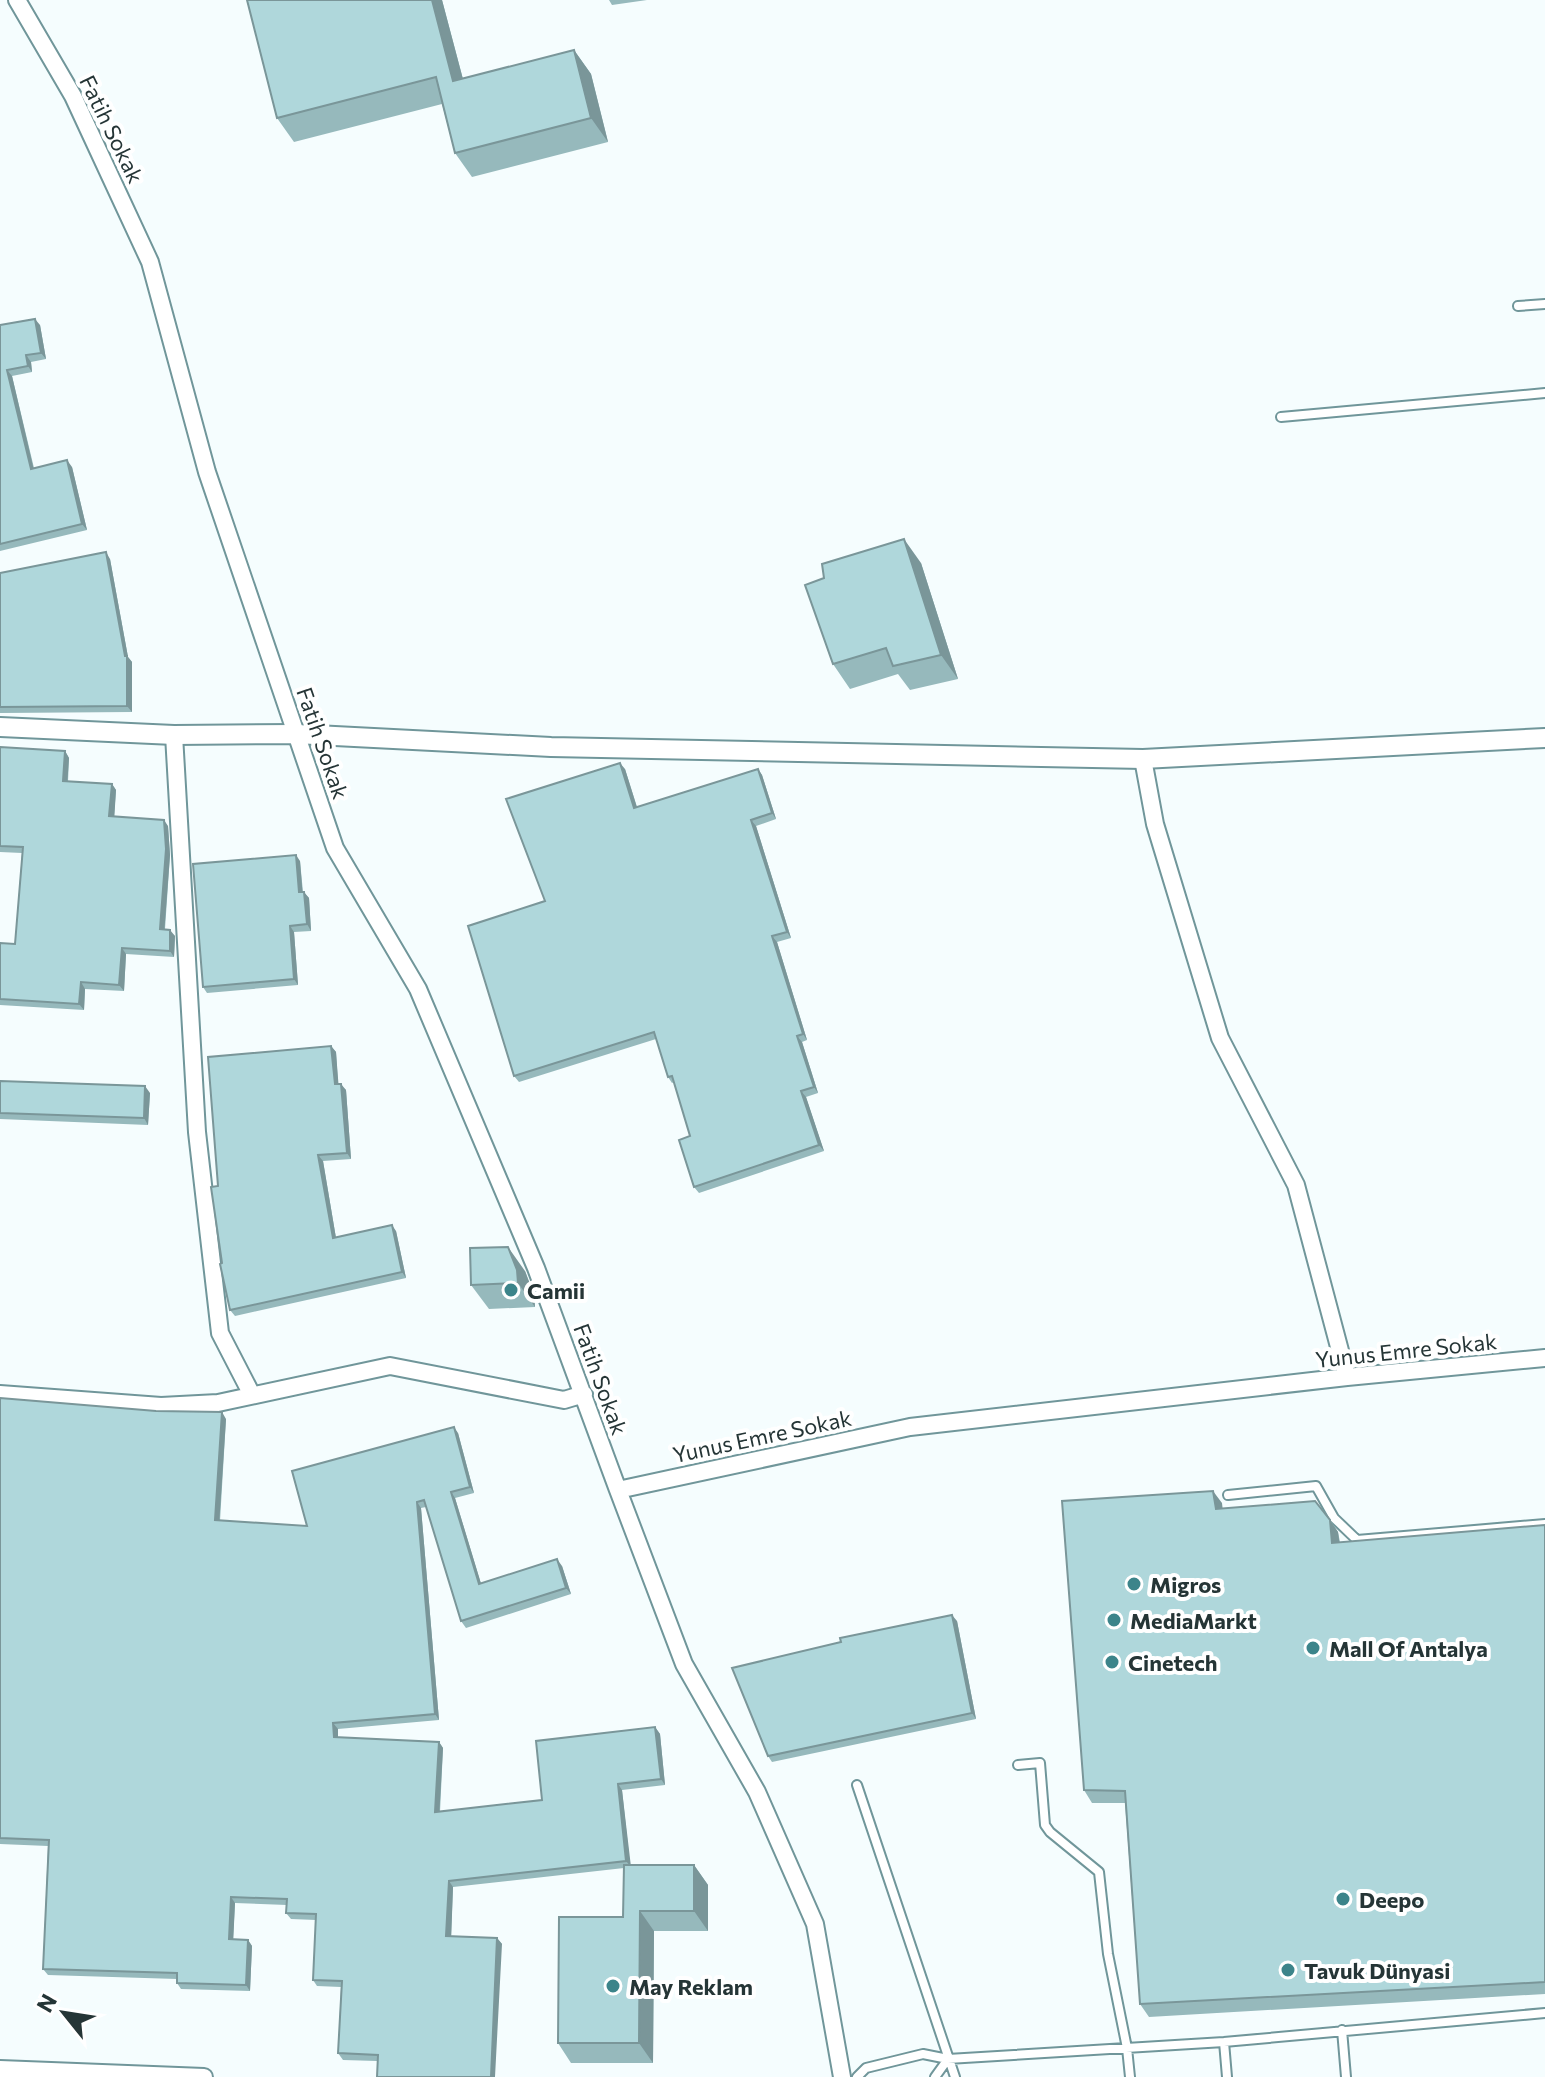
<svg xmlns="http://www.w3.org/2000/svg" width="1545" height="2077" viewBox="0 0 1545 2077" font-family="Commissioner,sans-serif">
	<rect width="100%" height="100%" fill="#f5fdfe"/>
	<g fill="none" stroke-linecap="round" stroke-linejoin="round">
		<!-- service casing -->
		<g stroke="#70969a" stroke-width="12">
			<path id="service" d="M1518 306 1545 304
				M1281 417 1545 393
				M1228 1495 1316 1486 1334 1518 1357 1540 1545 1524
				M1018 1765 1040 1763 1045 1825 1050 1832 1099 1872 1108 1954 1127 2048 1130 2077
				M857 1785 955 2077
				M1342 2030 1346 2077
				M1224 2042 1227 2077
				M857 2077 866 2068 923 2054 948 2059 1224 2042 1545 2013
				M935 2077 948 2059"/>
		</g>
		<!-- minor casing -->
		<g stroke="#70969a" stroke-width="20">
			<path id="minor" d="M17 0 73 96 150 262 207 472 335 848 418 989 536 1268 618 1490
				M174 735 197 1132 220 1333 252 1395
				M1143 759 1155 824 1220 1038 1296 1185 1347 1377
				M0 1394 161 1406 218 1403 390 1366 564 1400 584 1394
				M0 2069 204 2077
				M842 2077 815 1924 757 1792 684 1664 618 1490 910 1427 1347 1377 1545 1358"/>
		</g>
		<!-- tertiary casing -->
		<g stroke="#70969a" stroke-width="22">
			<path id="tertiary" d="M0 727 174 735 296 734 551 747 1143 759 1545 738"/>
		</g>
		<!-- service -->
		<use href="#service" stroke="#fff" stroke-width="8"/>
		<!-- minor -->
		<use href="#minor" stroke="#fff" stroke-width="16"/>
		<!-- tertiary -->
		<use href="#tertiary" stroke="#fff" stroke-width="18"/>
	</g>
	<!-- wall -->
	<path fill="#96b9bc" d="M247 0H442L463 79 574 50 591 74 608 142 472 177 455 153 442 104 294 142 277 118Z
		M609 0H647L612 5Z
		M0 325H40L46 359 31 362 32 372 12 376 34 468 72 467 87 530 0 551Z
		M110 559 128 657 132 662V712L0 713V573Z
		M921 563 958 679 910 690 898 674 850 689 833 664Z
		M0 747 65 751 69 758 68 782 112 784 116 790 114 816 168 826 170 855 165 929 175 936 174 957 126 954 124 991 85 989 84 1010 0 1005V943L15 944 22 853 0 852Z
		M625 769 637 807 758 769 762 775 776 819 756 826 791 938 777 942 807 1040 802 1042 818 1093 806 1097 824 1151 699 1193 694 1187 690 1136 674 1082 672 1083 668 1077 656 1039 519 1082 514 1076 545 901Z
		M300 861 303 892 309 898 311 931 294 932 298 985 207 993 203 987Z
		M331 1046 336 1052 338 1084 346 1090 351 1159 323 1161 336 1238 396 1231 406 1278 235 1316 230 1310 222 1263 218 1186Z
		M0 1081 150 1093 148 1125 0 1119Z
		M525 1271 534 1295 535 1307 489 1309 471 1285Z
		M0 1398 226 1419 220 1521 307 1526 458 1433 474 1493 455 1498 481 1584 562 1566 571 1594 466 1628 461 1621 426 1507 421 1508 439 1720 338 1729V1738L439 1742 443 1748 440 1812 542 1800 655 1727 660 1734 665 1785 622 1790 630 1865H694L708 1885V1931H654L653 2063H571L558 2043 623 1917 624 1868 453 1887 451 1936 497 1938 502 1944 377 2061 343 2060 338 2053 341 1987 317 1986 313 1980 316 1920 291 1919 286 1913 287 1905 235 1903 233 1939 248 1940 252 1946 250 1991 181 1989 177 1983V1979L48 1975 43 1969 48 1846 0 1844Z
		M1222 1503V1509L1330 1520 1338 1532 1340 1542 1545 1525V1994L1149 2017 1140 2004 1125 1803H1092L1084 1790Z
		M957 1621 976 1719 772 1762 768 1756Z"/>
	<!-- shaded-wall -->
	<path fill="#7a9699" d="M432 0H442L470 106 453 81Z
		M574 50 591 74 608 142 591 118Z
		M35 319 40 325 46 359 41 353Z
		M26 355 31 362 32 372 28 366Z
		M7 370 12 376 35 475 31 469Z
		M67 460 72 467 87 530 82 524Z
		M904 539 921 563 958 679 941 655Z
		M106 552 110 559 128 657 132 662V712L127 706 125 656Z
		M65 751 69 758 67 787 63 781Z
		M620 763 625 769 639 814 634 808Z
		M758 769 762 775 776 819 772 813Z
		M112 784 116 790 114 822 109 816Z
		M164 820 168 826 170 855 164 935 160 929Z
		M751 820 756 826 791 938 787 932Z
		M296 855 300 861 303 899 299 892Z
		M304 892 309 898 311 931 307 924Z
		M290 926 294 932 298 985 294 979Z
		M170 930 175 936 174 957 170 951Z
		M772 936 777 942 807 1040 803 1034Z
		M122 948 126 954 124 991 119 985Z
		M81 982 85 989 84 1010 79 1004Z
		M797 1036 802 1042 818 1093 814 1087Z
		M331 1046 336 1052 339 1091 335 1084Z
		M341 1084 346 1090 351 1159 347 1153Z
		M145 1086 150 1093 148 1125 144 1118Z
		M801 1091 806 1097 824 1151 819 1145Z
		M318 1155 323 1161 337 1244 333 1238Z
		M392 1225 396 1231 406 1278 402 1272Z
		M508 1247 525 1271 534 1295 535 1307 518 1283Z
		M222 1412 226 1419 219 1526 215 1520Z
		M454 1427 458 1433 474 1493 470 1487Z
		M1213 1491 1222 1503 1224 1521 1216 1509Z
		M451 1492 455 1498 483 1590 479 1584Z
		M417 1502 421 1508 439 1720 435 1714Z
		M1330 1520 1338 1532 1341 1555 1332 1543Z
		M557 1559 562 1566 571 1594 566 1588Z
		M952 1615 957 1621 976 1719 972 1713Z
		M333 1723 338 1729V1744L334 1737Z
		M655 1727 660 1734 665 1785 661 1779Z
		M439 1742 443 1748 439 1819 435 1812Z
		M618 1784 622 1790 631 1867 626 1861Z
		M694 1865 708 1885V1931L694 1911Z
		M449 1881 453 1887 451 1942 446 1936Z
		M231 1897 235 1903 233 1945 229 1939Z
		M640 1911 654 1931 653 2063 639 2043Z
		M497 1938 502 1944 495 2077H491Z
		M248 1940 252 1946 250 1991 246 1985Z"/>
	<!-- building -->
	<path fill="#afd7db" stroke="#7a9699" stroke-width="2" d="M247 0H432L453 81 574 50 591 118 455 153 436 77 277 118Z
		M35 319 41 353 26 355 28 366 7 370 31 469 67 460 82 524 0 544V325Z
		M904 539 941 655 893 666 886 648 833 664 805 585 824 578 822 564Z
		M106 552 125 656H127V706L0 707V573Z
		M0 747 65 751 63 781 112 784 109 816 164 820 166 849 160 929 170 930V951L122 948 119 985 81 982 79 1004 0 999V943L15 944 23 847 0 846Z
		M620 763 634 808 758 769 772 813 751 820 787 932 772 936 803 1034 797 1036 814 1087 801 1091 819 1145 694 1187 679 1140 690 1136 672 1076 668 1077 654 1032 514 1076 468 926 545 901 506 799Z
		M296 855 299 892H304L307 924 290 926 294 979 203 987 193 864Z
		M331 1046 335 1084H341L347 1153 318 1155 333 1238 392 1225 402 1272 230 1310 220 1264 222 1263 211 1187 218 1186 208 1057Z
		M0 1081 145 1086 144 1118 0 1113Z
		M508 1247 517 1270 518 1283 471 1285 470 1248Z
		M0 1398 156 1411 222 1412 215 1520 307 1526 292 1471 454 1427 470 1487 451 1492 479 1584 557 1559 566 1588 461 1621 424 1500 417 1502 435 1714 333 1723 334 1737 439 1742 435 1812 542 1800 536 1741 655 1727 661 1779 618 1784 626 1861 449 1881 446 1936 497 1938 491 2077H377L378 2055 338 2053 342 1981 313 1980 316 1914 286 1913 287 1899 231 1897 229 1939 248 1940 246 1985 177 1983V1973L43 1969 49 1840 0 1838Z
		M1213 1491 1216 1509 1315 1501 1330 1520 1332 1543 1545 1525V1982L1140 2004 1125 1791 1084 1790 1062 1501Z
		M952 1615 972 1713 768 1756 732 1668 841 1642 840 1638Z
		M624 1865H694V1911H640L639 2043H558L559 1917H623Z"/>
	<!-- markers -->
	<g fill="#3c848a" stroke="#fff" stroke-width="3">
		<circle cx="511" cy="1290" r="8"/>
		<circle cx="1134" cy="1584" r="8"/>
		<circle cx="1114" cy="1620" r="8"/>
		<circle cx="1313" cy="1648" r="8"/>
		<circle cx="1112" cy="1662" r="8"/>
		<circle cx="1343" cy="1899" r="8"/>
		<circle cx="1288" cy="1970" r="8"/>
		<circle cx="613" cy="1986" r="8"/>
	</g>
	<g text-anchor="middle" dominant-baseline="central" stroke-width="8" stroke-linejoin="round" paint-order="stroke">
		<!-- street labels -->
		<g font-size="22" fill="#253536" stroke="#fff">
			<text transform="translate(112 129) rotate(64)">Fatih Sokak</text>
			<text transform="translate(323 743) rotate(71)">Fatih Sokak</text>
			<text transform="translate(1406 1350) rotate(-6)">Yunus Emre Sokak</text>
			<text transform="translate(601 1379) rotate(70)">Fatih Sokak</text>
			<text transform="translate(762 1436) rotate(-12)">Yunus Emre Sokak</text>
		</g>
		<!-- poi labels -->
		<g font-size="22" font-weight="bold" fill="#253536" stroke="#fff" text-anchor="start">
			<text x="527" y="1290">Camii</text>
			<text x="1150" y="1584">Migros</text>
			<text x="1130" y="1620">MediaMarkt</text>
			<text x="1329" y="1648">Mall Of Antalya</text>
			<text x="1128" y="1662">Cinetech</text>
			<text x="1359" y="1899">Deepo</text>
			<text x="1304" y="1970">Tavuk Dünyasi</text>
			<text x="629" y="1986">May Reklam</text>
		</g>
	</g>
	<!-- north arrow -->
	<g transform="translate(64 2013) rotate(300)" stroke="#ffffff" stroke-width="6" paint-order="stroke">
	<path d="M0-6L14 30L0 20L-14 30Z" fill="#253536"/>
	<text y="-12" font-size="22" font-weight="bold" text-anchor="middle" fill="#253536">N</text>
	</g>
</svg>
